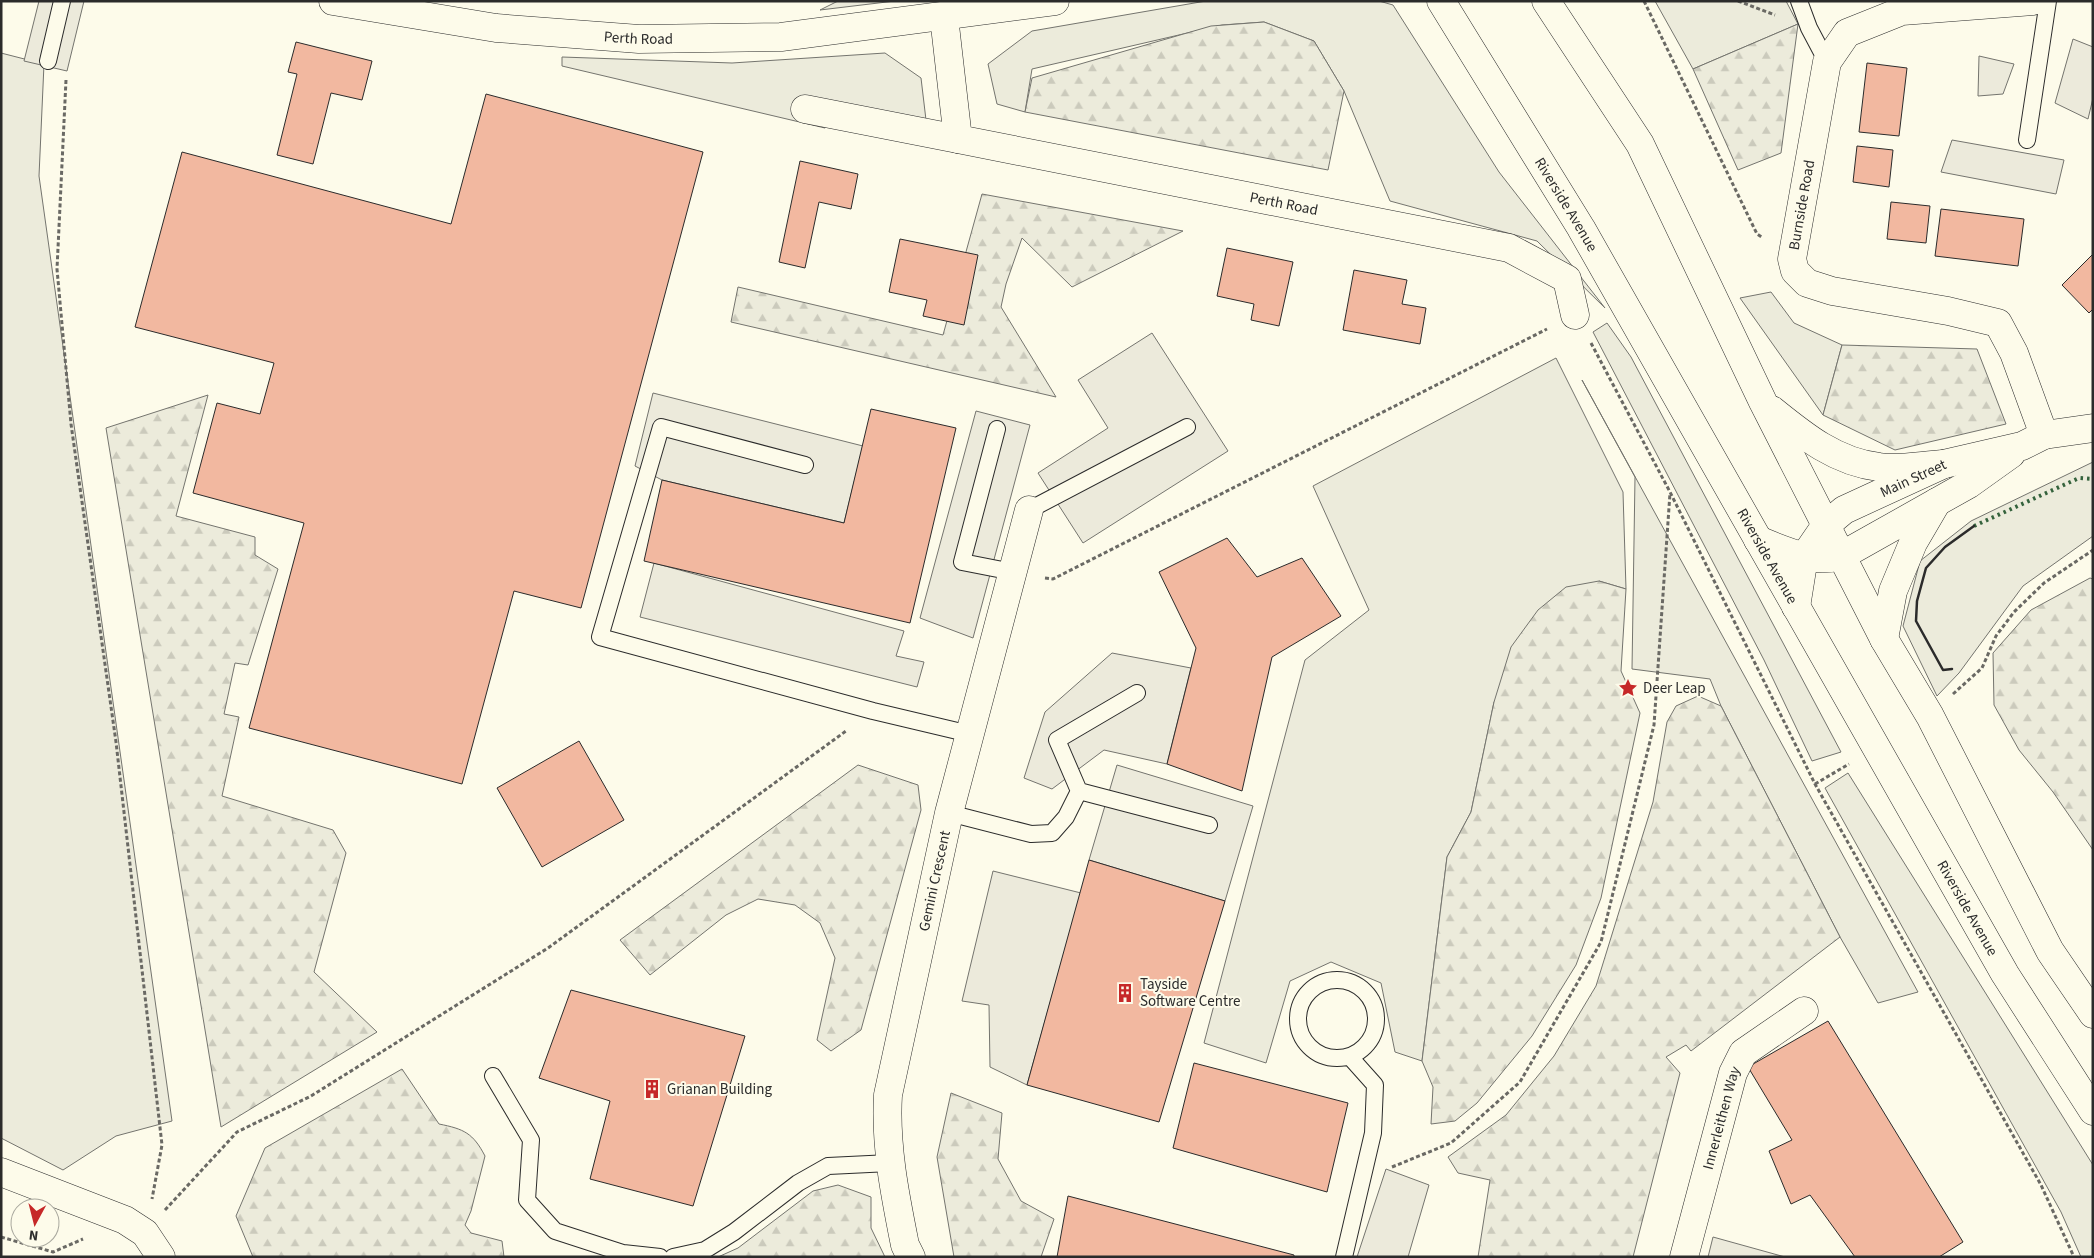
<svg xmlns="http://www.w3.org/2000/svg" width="2094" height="1258" viewBox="0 0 2094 1258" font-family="'Source Sans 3',sans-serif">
	<defs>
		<pattern id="forest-firs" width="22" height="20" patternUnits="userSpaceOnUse" patternTransform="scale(1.25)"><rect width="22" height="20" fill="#ecebdb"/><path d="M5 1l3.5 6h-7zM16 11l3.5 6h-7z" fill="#cbcabc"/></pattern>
	</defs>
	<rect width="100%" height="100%" fill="#fdfbea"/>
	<!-- green -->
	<path fill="#ecebdb" stroke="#74746e" d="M838 1H895L820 10Z
		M1206 1H1379L1393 5 1499 172 1605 308 1537 241 1390 201 1344 91 1314 41 1264 22 1222 25 1032 69 1025 112 997 104 988 64 1032 31Z
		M1655 1H1786L1798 24 1693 69Z
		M1 53 44 64 39 176 172 1121 116 1136 63 1170 1 1138Z
		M885 53 921 78 926 120 835 103 825 128 562 66V57L732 63Z
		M1771 292 1794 323 1842 345 1823 415 1740 298Z
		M1607 323 1631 357 1841 752 1812 761 1764 660 1593 332Z
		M1556 358 1623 492 1626 589 1599 581 1494 702 1471 812 1447 857 1422 1061 1395 1052 1381 983 1331 962 1290 981 1266 1063 1204 1043 1305 660 1369 610 1313 486Z
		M1582 380 1918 992 1878 1003 1840 937 1721 706 1710 679 1632 669 1635 477Z
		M2093 462V536L2023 586 1959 673 1937 696 1903 626 1920 561 1971 521Z
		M1848 773 2093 1165V1257H2081L2061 1212 1825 788Z"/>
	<!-- forest -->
	<path fill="url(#forest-firs)" stroke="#74746e" d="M1264 22 1314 41 1344 91 1328 170 1025 112 1032 78 1211 26Z
		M1798 24 1781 153 1738 170 1693 69Z
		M982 194 1183 231 1072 287 1022 238 1006 284 1001 307 1056 397 731 322 738 287 943 335Z
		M1842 345 1977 349 2006 424 1895 450 1823 415Z
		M208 395 176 516 255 537V555L278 569 248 665 235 663 224 714 239 717 222 796 333 830 346 853 314 972 377 1032 221 1127 106 428Z
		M2090 578 2093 579V850L2053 792 2019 750 1994 705 1993 653 2031 610Z
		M1599 581 1626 589 1621 671 1640 713 1601 898 1576 965 1532 1036 1477 1103 1455 1121 1431 1124 1433 1087 1422 1061 1447 857 1471 812 1494 702 1511 647 1538 610 1566 587Z
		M1698 696 1721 706 1840 937 1691 1051 1686 1045 1666 1057 1680 1073 1633 1257H1478L1490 1180 1458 1173 1448 1157 1506 1115 1554 1056 1596 986 1653 802 1667 722 1676 706Z
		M858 765 918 785 921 810 861 1030 831 1051 817 1040 835 958 820 923 795 905 758 899 726 915 650 975 620 940Z
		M402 1069 439 1124C464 1129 473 1133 485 1156L471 1211 465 1225 471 1233 502 1241 504 1257H253L236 1216 265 1148Z
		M951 1093 1002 1113 998 1159 1021 1201 1054 1219 1041 1257H954L937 1157Z
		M838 1185 871 1197V1228L885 1257H718L738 1248 813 1191Z"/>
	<!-- parking -->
	<path fill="#eceadb" stroke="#74746e" d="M39 1H84L67 71 24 61Z
		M2073 39 2093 47V98L2088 119 2055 103Z
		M1979 56 2014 64 2003 94 1978 96Z
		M1952 140 2064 160 2056 194 1941 172Z
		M1152 333 1228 451 1083 543 1038 473 1108 428 1078 380Z
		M653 393 863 446 844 523 662 480 635 466Z
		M976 411 1030 425 973 638 920 618Z
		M654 563 904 631 896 656 924 662 917 687 640 617Z
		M1112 653 1191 668 1167 764 1104 750 1052 789 1024 778 1045 712Z
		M1117 765 1253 806 1225 901 1089 860Z
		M993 871 1081 893 1027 1085 990 1067 989 1005 962 1001Z
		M1386 1169 1429 1185 1408 1257H1357Z
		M1713 1237 1785 1257H1708Z"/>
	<!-- building -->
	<path fill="#f2b8a0" stroke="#2b2b2b" d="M296 42 372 61 362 100 331 93 313 164 277 155 297 74 288 72Z
		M1867 63 1907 68 1899 136 1859 132Z
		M486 94 703 152 581 608 514 591 462 784 249 728 304 523 193 493 217 403 260 414 274 363 135 327 182 152 451 224Z
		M1857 146 1893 150 1889 187 1853 182Z
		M800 161 858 174 851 209 819 202 805 268 779 262Z
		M1891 202 1930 206 1926 243 1887 239Z
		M1941 209 2024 219 2018 266 1935 256Z
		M900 239 978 255 964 325 923 316 927 300 889 292Z
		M1227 248 1293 262 1279 326 1251 320 1254 304 1217 296Z
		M2093 254V309L2089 313 2062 285Z
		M1354 270 1407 280 1402 304 1426 308 1420 344 1343 330Z
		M871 409 956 428 910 623 644 561 662 480 844 523Z
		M1227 538 1257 577 1302 558 1341 616 1272 657 1242 791 1167 764 1196 648 1159 572Z
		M579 741 624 820 542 867 497 788Z
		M1089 860 1225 901 1159 1122 1027 1085Z
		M571 990 745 1036 693 1206 590 1179 610 1101 539 1078Z
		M1828 1021 1963 1242 1939 1257H1855L1810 1195 1791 1204 1769 1151 1792 1140 1748 1067Z
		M1194 1063 1348 1103 1327 1192 1173 1148Z
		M1068 1196 1294 1255V1257H1057Z"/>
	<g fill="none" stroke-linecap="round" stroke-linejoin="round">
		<!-- service casing -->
		<g stroke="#2b2b2b" stroke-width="18">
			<path id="service" d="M1799 1 1809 28 1827 62
				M48 61 62 1
				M2027 140 2048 1
				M997 429 962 562 1013 572
				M805 465 661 427 600 637 873 711 970 734
				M1029 510 1187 427
				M1079 791 1057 740 1137 693
				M949 813 1031 834 1052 833 1066 817 1079 791 1209 825
				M1298 1019a39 39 0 1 1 78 0a39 39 0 1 1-78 0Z
				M493 1076 531 1140 527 1200 555 1231 623 1253 660 1257
				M673 1257 705 1250 734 1232 798 1183 828 1166 890 1163
				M1344 1257 1373 1133 1375 1085 1350 1057"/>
		</g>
		<!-- minor casing -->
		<g stroke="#2b2b2b" stroke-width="29">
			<g id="minor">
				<path d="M2033 1 1902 11 1847 33 1827 62 1792 259 1795 271 1807 283 1832 291 1948 311 1998 323 2014 353 2044 435"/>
				<path id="s1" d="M944 17 958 139 1509 248 1567 279 1575 315"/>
				<path d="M805 109 958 139"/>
				<path d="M1 1172 125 1220 145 1233 161 1257"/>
				<path id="s2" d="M911 1257 905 1245C895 1195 885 1146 888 1095L949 813 1029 510"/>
				<path id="s3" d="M1684 1257 1733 1073 1743 1053 1804 1011"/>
			</g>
		</g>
		<!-- tertiary casing -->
		<g stroke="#2b2b2b" stroke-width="29">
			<g id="tertiary">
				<path id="s4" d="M333 1 496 28 639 39 781 37 1055 1"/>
				<path d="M1758 540C1786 551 1812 564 1841 556L1969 484 2011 454"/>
				<path id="s5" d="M1796 607 1804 557 1826 525 1844 510 1944 464 2022 446 2044 435 2093 428"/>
			</g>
		</g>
		<!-- primary casing -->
		<g stroke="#2b2b2b" stroke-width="29">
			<g id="primary">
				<path id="s6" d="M1441 1 1581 228 2005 974 2093 1111"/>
				<path d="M1546 1 1640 144 1763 402 1884 639 1930 716 2050 951 2093 1014"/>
				<path d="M1772 410C1804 436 1836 462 1879 467 1899 470 1923 465 1944 464"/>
				<path d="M1884 639 1893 591 1913 543 1937 502"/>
			</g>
		</g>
		<!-- path -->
		<path stroke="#6a6964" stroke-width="3" stroke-dasharray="4 2.5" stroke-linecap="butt" d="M1644 1 1757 234 1763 238
			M1738 1 1775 15
			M66 80 57 269 71 424 116 742 162 1145 152 1199
			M1591 343 1670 492 1815 784 2041 1185 2074 1257
			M1045 578 1053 579 1547 329
			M1953 694 1982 668 1996 636 2014 612 2044 583 2093 550
			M1815 784 1849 764
			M1392 1167 1451 1143 1520 1082 1601 942 1654 725 1670 493
			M165 1210 237 1132 311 1096 548 948 846 731
			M1 1237 53 1252 83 1239"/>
		<!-- service -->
		<use href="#service" stroke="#fdfbea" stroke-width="16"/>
		<!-- minor -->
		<use href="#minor" stroke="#fdfbea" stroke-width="28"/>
		<!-- tertiary -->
		<use href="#tertiary" stroke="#fdfbea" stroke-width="28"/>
		<!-- primary -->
		<use href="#primary" stroke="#fdfbea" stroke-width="28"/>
		<!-- hedge -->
		<path stroke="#34623c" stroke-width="4" stroke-dasharray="2.5 4" stroke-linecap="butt" d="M1974 526 2079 478 2093 479"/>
		<!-- wall -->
		<path stroke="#2b2b2b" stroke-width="2.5" d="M1952 669 1943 670 1916 621 1917 601 1926 568 1945 547 1974 526"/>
	</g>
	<!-- icons -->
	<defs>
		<g id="sight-bare" transform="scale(1.5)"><path d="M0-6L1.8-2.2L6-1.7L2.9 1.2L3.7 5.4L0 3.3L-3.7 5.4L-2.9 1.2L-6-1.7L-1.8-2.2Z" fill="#c62828" stroke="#fdfbea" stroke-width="2.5" paint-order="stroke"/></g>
		<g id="building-bare" transform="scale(1.5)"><path d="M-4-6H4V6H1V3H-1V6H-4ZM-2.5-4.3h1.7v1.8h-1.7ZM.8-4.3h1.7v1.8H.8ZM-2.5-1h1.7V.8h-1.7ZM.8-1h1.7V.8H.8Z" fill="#c62828" stroke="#fdfbea" stroke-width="2.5" paint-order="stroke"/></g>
	</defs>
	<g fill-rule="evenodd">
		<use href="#sight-bare" x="1628" y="688"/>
		<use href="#building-bare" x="1125" y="993"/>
		<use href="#building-bare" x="652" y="1089"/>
	</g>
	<g text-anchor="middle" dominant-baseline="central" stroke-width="4" stroke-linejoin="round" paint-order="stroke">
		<!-- street labels -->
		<g font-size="15" fill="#2b2b2b" stroke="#fdfbea">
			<text stroke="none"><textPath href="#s4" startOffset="308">Perth Road</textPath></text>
			<text stroke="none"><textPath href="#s1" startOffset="455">Perth Road</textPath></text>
			<text stroke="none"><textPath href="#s6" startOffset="239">Riverside Avenue</textPath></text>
			<text transform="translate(1802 205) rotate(-80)">Burnside Road</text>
			<text stroke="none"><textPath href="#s5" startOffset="189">Main Street</textPath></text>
			<text stroke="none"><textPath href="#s6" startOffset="644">Riverside Avenue</textPath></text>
			<text stroke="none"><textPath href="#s2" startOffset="384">Gemini Crescent</textPath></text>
			<text stroke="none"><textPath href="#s6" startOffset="1049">Riverside Avenue</textPath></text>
			<text stroke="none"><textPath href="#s3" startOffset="144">Innerleithen Way</textPath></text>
		</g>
		<!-- poi labels -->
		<g font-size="15" fill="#2b2b2b" stroke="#fdfbea" text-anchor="start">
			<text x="1643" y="688">Deer Leap</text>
			<text x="1140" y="984">Tayside<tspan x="1140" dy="17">Software Centre</tspan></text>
			<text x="667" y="1089">Grianan Building</text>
		</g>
	</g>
	<!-- border -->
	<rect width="2094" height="1258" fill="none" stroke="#2b2b2b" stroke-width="5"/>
	<!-- north arrow -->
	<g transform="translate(35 1223) rotate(187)"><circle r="24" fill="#fdfbea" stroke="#a9a89e"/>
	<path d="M0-4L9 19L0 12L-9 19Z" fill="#c62828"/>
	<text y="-8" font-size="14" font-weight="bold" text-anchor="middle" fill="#2b2b2b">N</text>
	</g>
</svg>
